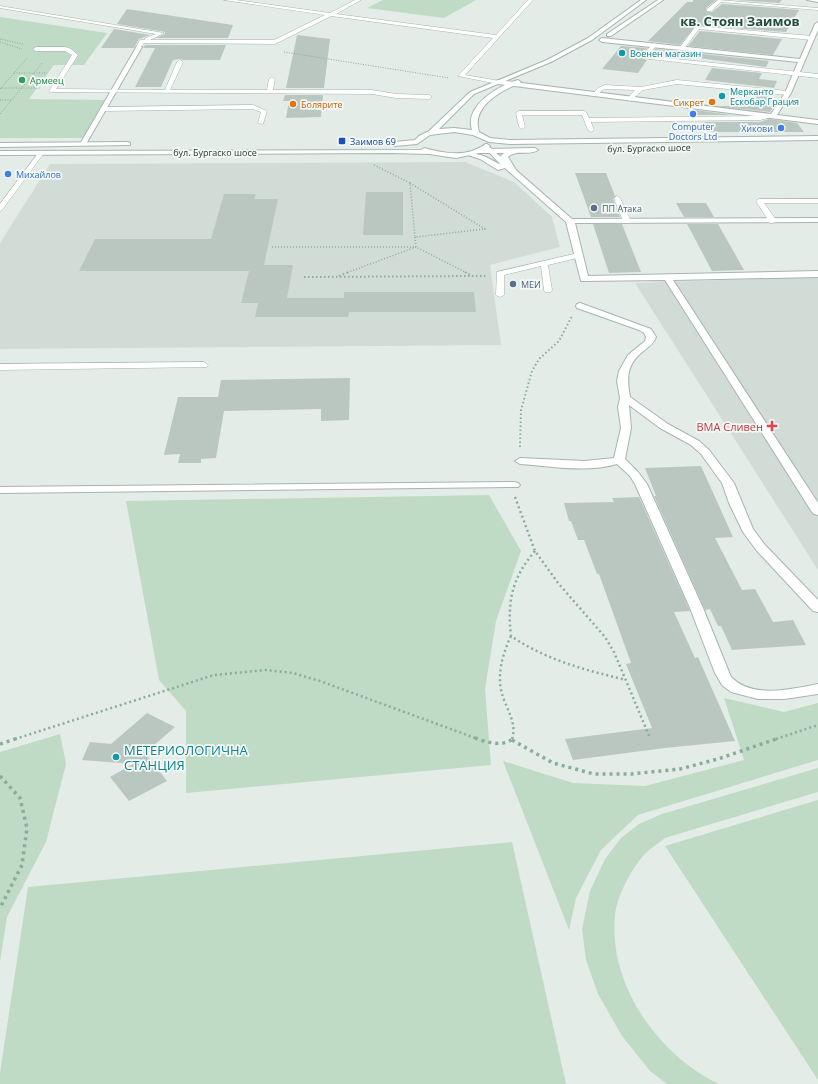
<svg xmlns="http://www.w3.org/2000/svg" width="818" height="1084" viewBox="0 0 818 1084" font-family="'Open Sans',sans-serif">
	<rect width="100%" height="100%" fill="#e4ece8"/>
	<!-- built -->
	<path fill="#d2dcd7" d="M465 162 514 182 552 217 560 247 490 265 501 345 0 349V243L50 164Z
		M818 277V570L635 283Z"/>
	<!-- green -->
	<path fill="#bfdbc5" d="M383 0H476L444 18 367 8Z
		M0 17 107 33 84 65H54L29 99 105 100 83 138H0Z
		M489 495 521 551 496 621 485 689 491 765 186 793V711L159 680 126 501Z
		M724 698 784 712 818 703V760L638 815 601 850 576 898 569 930 503 761 573 783 645 786 744 760Z
		M60 734 66 764 46 842 7 917 0 962V752Z
		M818 768V792L665 838C659 843 652 847 646 853 633 866 617 895 615 915 608 984 658 1055 719 1084H667L650 1071 622 1036 598 994 586 960 582 929 590 891 605 859 621 838 639 824 662 814Z
		M818 800V1080L665 846Z
		M512 842 566 1084H0V1073L28 887Z"/>
	<!-- building -->
	<path fill="#bac7c1" d="M693 0H716L706 8 707 12H712L722 4 799 10 786 32 696 25 680 45 648 41 687 2H693Z
		M737 0H782L779 3Z
		M127 9 233 25 228 38H156L165 34V32L117 24Z
		M114 29 150 35 139 39 134 48H101Z
		M700 31 782 39 773 55 688 46Z
		M297 35 330 39 324 88H286Z
		M145 45H226L220 60H183L179 59 173 60 161 87H135L155 48H143Z
		M621 46 647 48 640 55V58L647 60 638 73 602 69Z
		M655 49 769 61 766 67 676 55 652 53 650 55Z
		M712 68 762 73 759 79 777 81 774 88 705 80Z
		M755 93 770 95 769 98 779 100 770 112 716 106H754Z
		M285 95H323L321 117 286 118 289 101H283Z
		M695 110 732 115H698Z
		M769 119 797 123 804 132H708L702 122H760Z
		M575 173H606L615 196 613 199 620 217H591Z
		M366 192H403V235H363Z
		M224 194H256L254 199H278L264 265H293L287 298H344V292H474L476 312H349L348 317H255L258 303H241L249 271H79L95 239H211Z
		M676 203H706L714 217H684Z
		M593 224H622L641 272 609 273Z
		M687 224H718L744 270 712 271Z
		M350 378 349 420 321 421V409L224 411 216 458 201 459V463H178L180 454 164 455 178 397H218L221 380Z
		M701 466 733 537 715 538 742 590 755 589 773 622 793 620 806 645 732 650 721 626H718L710 609 705 610 654 496H656L645 468Z
		M639 497 690 611 674 612 695 658 698 657 735 741 665 748 573 760 565 739 652 728 626 664 631 663 599 574H597L584 540H578L571 521H569L564 503 614 502 612 498Z
		M147 713 175 727 145 753 167 781 129 801 110 777 133 764 82 760 90 742 111 744Z"/>
	<g fill="none" stroke-linecap="round" stroke-linejoin="round">
		<!-- lane casing -->
		<g stroke="#a7b4af" stroke-width="1">
			<path id="lane" d="M224 0H236L330 13 355 0H361L336 14 496 35 528 0H533L465 75 500 81 501 82 498 84 458 76 493 38 331 16 275 44 144 43 139 49 136 47 140 40H145V38L156 34 0 8V6L164 33 150 40H274L325 15Z
				M718 0 818 8V10L721 2 711 11H707V9Z
				M696 26 812 36 815 38 812 40 699 29 684 49H680V47Z
				M654 43 657 45 647 56 818 74V78L641 58V56Z
				M65 47 71 49 78 55 56 89 165 90 177 62 180 60 183 62 170 90H267L269 79 272 77 275 79 273 90H372L396 94 429 95 432 97 429 99 396 98 372 94 50 92 49 91 72 55 65 51H36L33 49 36 47Z
				M677 80 788 91 791 93 788 95 677 84 643 90 630 101 627 99 635 90 606 89 602 90 597 96 592 95 598 88 605 85 641 87Z
				M253 105 267 111 263 124 258 123 261 112 252 109 103 111 100 109 103 107Z
				M584 111 586 112 589 118 760 116 773 114 776 116 760 120 591 122 594 130 591 132 588 130 582 115H522L525 127 522 129 519 127 516 113 519 111Z
				M39 152 44 153 2 210 0 211V204Z
				M617 196 620 198 631 221 630 223H624L623 221 614 198Z
				M818 199V203H764L777 221 773 223H770L756 201 759 199Z
				M578 253H581V257L548 265 552 290 551 292H545L544 290 541 266 504 275V295L500 297 496 295 497 272Z
				M204 362 208 365 207 367 0 370V364Z"/>
		</g>
		<!-- street casing -->
		<g stroke="#a7b4af" stroke-width="2">
			<path id="street" d="M807 0H818V2Z
				M818 22V30L791 93 777 115 818 120V124L498 84 495 82 498 80 771 114 785 93 798 62 602 42 599 40 602 38 800 59 815 24Z
				M137 46 142 47 86 144 81 145 80 144Z
				M486 144 572 219 818 218V222L575 223 588 276 818 271V277L673 280 818 503V515L814 514 812 512 665 280 581 281 566 222 505 168 498 170 480 159 465 154 468 152 484 156 501 165 484 147V145Z
				M580 303 651 329 656 337C653 345 647 348 641 353 626 366 627 379 630 397L668 424 699 441 709 450 734 483 753 529 765 545 818 600V612L813 611 757 551 743 532 729 503 722 483 701 454 691 445 660 428 629 405 631 428 625 459 638 472 647 484 703 608 731 677C752 699 792 689 818 684V694L784 699H758L731 692 722 685 715 673 690 608 635 484 630 476 617 464C587 473 551 466 520 464L515 461 520 458 585 461 614 458 621 428 618 407 620 398 617 381 619 371 628 355 645 341 646 337 644 333 639 330 577 308 576 306 577 304Z
				M514 482 518 483 520 485 518 487 0 493V487Z"/>
		</g>
		<!-- secondary casing -->
		<g stroke="#a3b7af" stroke-width="2">
			<path id="secondary" d="M641 0H646L592 40 551 62 474 94 439 129 454 128 472 130C464 106 498 86 518 80L521 82 520 83C500 91 471 107 479 132L490 138 510 140 818 136V140L510 144 489 142 473 135 454 132 430 135 417 144 394 146 391 144 394 142 415 140 419 136 429 131 470 92 547 60 588 38Z
				M658 0H663L611 36H607V34Z
				M128 142 130 143V145L0 147V143Z
				M487 144 490 146 487 149 535 148 538 150C530 156 516 149 508 157L516 170 512 172H509L500 157 504 153H479L456 158 429 154 390 153 0 155V151L421 150 424 148C440 152 456 156 472 151 478 149 482 146 487 144Z"/>
		</g>
		<!-- path-far4 -->
		<path stroke="#88ac9f" stroke-width="1" stroke-dasharray="1 1.5" stroke-linecap="butt" d="M0 39 23 44
			M0 42 22 49
			M284 52 449 78
			M14 73H47
			M1 88H40
			M0 89 27 58
			M0 100H11
			M0 114 43 62"/>
		<!-- path-far3 -->
		<path stroke="#88ac9f" stroke-width="1.5" stroke-dasharray="1 2" stroke-linecap="butt" d="M374 165 410 183
			M410 183 485 229 415 237Z
			M415 237 416 247 467 273
			M272 247H416L346 273"/>
		<!-- path-far2 -->
		<path stroke="#88ac9f" stroke-width="2" stroke-dasharray="1.5 2.5" stroke-linecap="butt" d="M465 272 472 276H487
			M339 276 349 272
			M304 277 472 276
			M520 447 521 410 532 371 539 359 559 341 572 316"/>
		<!-- path-far1 -->
		<path stroke="#88ac9f" stroke-width="2.5" stroke-dasharray="2 3" stroke-linecap="butt" d="M515 497 535 551 558 583 605 637 614 652 650 738
			M535 551C512 578 507 601 511 636 546 660 585 670 626 680
			M511 636C502 655 496 677 503 697 508 712 517 724 512 739
			M15 739 214 675 266 670 293 673 320 681 478 739
			M776 739 818 725"/>
		<!-- path -->
		<path stroke="#88ac9f" stroke-width="3.5" stroke-dasharray="3 4" stroke-linecap="butt" d="M475 738C486 742 504 748 513 738
			M512 740 553 763 594 774H631L680 769 718 759 779 738
			M0 744 18 738
			M0 776 20 798 27 828 22 865 0 908"/>
		<!-- lane -->
		<use href="#lane" fill="#fff" fill-rule="evenodd"/>
		<!-- street -->
		<use href="#street" fill="#fff" fill-rule="evenodd"/>
		<!-- secondary -->
		<use href="#secondary" fill="#fff" fill-rule="evenodd"/>
	</g>
	<!-- markers -->
	<g fill="#0f9aa8" stroke="#f4f9f6" stroke-width="1.5">
		<circle cx="622" cy="53" r="4"/>
		<circle cx="722" cy="96" r="4"/>
		<circle cx="116" cy="757" r="4"/>
	</g>
	<circle fill="#2e9e5b" stroke="#f4f9f6" stroke-width="1.5" cx="22" cy="80" r="4"/>
	<g fill="#e8710a" stroke="#f4f9f6" stroke-width="1.5">
		<circle cx="712" cy="102" r="4"/>
		<circle cx="293" cy="104" r="4"/>
	</g>
	<g fill="#3f7fe0" stroke="#f4f9f6" stroke-width="1.5">
		<circle cx="693" cy="114" r="4"/>
		<circle cx="781" cy="128" r="4"/>
		<circle cx="8" cy="174" r="4"/>
	</g>
	<rect fill="#1a4fb4" stroke="#f4f9f6" stroke-width="1.5" x="338" y="137" width="8" height="8" rx="2"/>
	<g fill="#5c6f8a" stroke="#f4f9f6" stroke-width="1.5">
		<circle cx="594" cy="208" r="4"/>
		<circle cx="513" cy="284" r="4"/>
	</g>
	<path fill="#e0444e" stroke="#f4f9f6" stroke-width="1.5" d="M770 420h4v4h4v4h-4v4h-4v-4h-4v-4h4z"/>
	<g text-anchor="middle" dominant-baseline="central" stroke-width="3.5" stroke-linejoin="round" paint-order="stroke">
		<!-- far-culture labels -->
		<g font-size="9" fill="#0d838f" stroke="#f4f9f6" text-anchor="start">
			<text x="630" y="53">Военен магазин</text>
			<text x="730" y="91">Мерканто<tspan x="730" dy="10">Ескобар Грация</tspan></text>
		</g>
		<!-- far-leisure labels -->
		<g font-size="9" fill="#27864d" stroke="#f4f9f6" text-anchor="start">
			<text x="30" y="80">Армеец</text>
		</g>
		<!-- far-food labels -->
		<g font-size="9" fill="#c56008" stroke="#f4f9f6" text-anchor="end">
			<text x="704" y="102">Сикрет</text>
			<text x="301" y="104" text-anchor="start">Болярите</text>
		</g>
		<!-- far-shop labels -->
		<g font-size="9" fill="#366cbe" stroke="#f4f9f6">
			<text x="693" y="126">Computer<tspan x="693" dy="10">Doctors Ltd</tspan></text>
			<text x="773" y="128" text-anchor="end">Хикови</text>
			<text x="16" y="174" text-anchor="start">Михайлов</text>
		</g>
		<!-- far-transit labels -->
		<g font-size="9" fill="#164399" stroke="#f4f9f6" text-anchor="start">
			<text x="350" y="141">Заимов 69</text>
		</g>
		<!-- far-street labels -->
		<g font-size="9" fill="#253c35" stroke="#f4f9f6">
			<text transform="translate(649 148) rotate(-1)">бул. Бургаско шосе</text>
			<text x="215" y="152">бул. Бургаско шосе</text>
		</g>
		<!-- far-service labels -->
		<g font-size="9" fill="#4e5e75" stroke="#f4f9f6" text-anchor="start">
			<text x="602" y="208">ПП Атака</text>
			<text x="521" y="284">МЕИ</text>
		</g>
		<!-- health labels -->
		<g font-size="11" fill="#be3a42" stroke="#f4f9f6" text-anchor="end">
			<text x="763" y="426">ВМА Сливен</text>
		</g>
		<!-- far-district labels -->
		<g font-size="13" font-weight="bold" fill="#234c40" stroke="#f4f9f6">
			<text x="740" y="21">кв. Стоян Заимов</text>
		</g>
		<!-- near-culture labels -->
		<g font-size="13" fill="#0d838f" stroke="#f4f9f6" text-anchor="start">
			<text x="124" y="750">МЕТЕРИОЛОГИЧНА<tspan x="124" dy="15">СТАНЦИЯ</tspan></text>
		</g>
	</g>
</svg>
